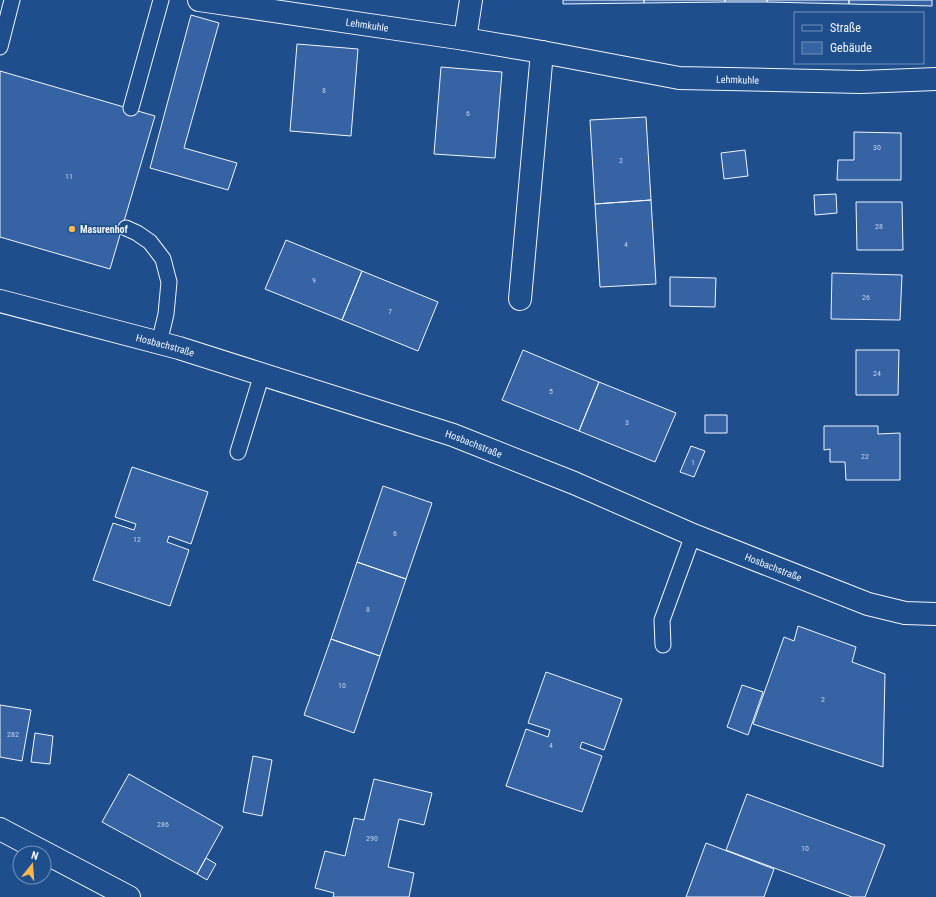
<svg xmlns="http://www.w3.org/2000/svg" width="936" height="897" viewBox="0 0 936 897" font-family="'Roboto Condensed',sans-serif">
	<rect width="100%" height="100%" fill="#1f4e8c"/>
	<!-- building -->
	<path fill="#3563a3" stroke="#f2f6ff" d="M563 0H644V3L563 4Z
		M644 0H725V2L644 3Z
		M725 0H767V2H725Z
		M767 0H849V4L767 2Z
		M849 0H932V6L849 4Z
		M191 15 219 23 184 148 237 163 228 190 150 168Z
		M297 44 358 49 351 136 290 131Z
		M441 67 502 72 495 158 434 154Z
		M0 71 155 116 110 269 0 237Z
		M646 117 651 200 595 204 590 120Z
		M854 132 901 133V180H837L838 160H854Z
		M745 150 748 176 724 179 721 153Z
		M836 194 837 213 815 215 814 195Z
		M651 200 656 284 600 287 595 204Z
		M856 202H902L903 250H857Z
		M286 240 362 271 342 320 265 289Z
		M362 271 438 302 418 351 342 320Z
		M832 273 902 275 900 320 831 319Z
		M670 277 716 278 715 307 670 306Z
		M523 350 599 382 579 431 502 400Z
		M856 350H899L898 395H856Z
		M599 382 676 413 655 462 579 431Z
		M705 415H727V433H705Z
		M824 426H878V434L900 433V480H846L845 462H830V449L824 450Z
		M691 446 705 451 694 477 680 472Z
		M132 467 208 492 191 544 169 536 167 542 189 550 170 606 93 580 113 523 134 530 136 524 115 517Z
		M383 486 432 503 406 579 357 562Z
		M357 562 406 579 380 656 331 639Z
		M798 626 856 647 852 662 885 674 883 767 753 724 784 637 794 641Z
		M331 639 380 656 354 733 304 715Z
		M546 672 622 699 604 750 582 742 580 748 602 756 582 812 506 786 526 729 548 737 550 730 528 723Z
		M742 685 763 692 748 735 727 727Z
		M0 705 31 710 22 761 0 757Z
		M35 733 53 736 50 764 31 762Z
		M253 756 272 760 262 816 243 812Z
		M129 774 223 827 197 874 102 822Z
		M374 779 432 793 424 825 399 819 388 867 414 873 409 897H333L334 893 315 888 325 851 345 856 354 818 364 820Z
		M747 794 885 845 865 897H852L726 850Z
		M706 843 774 869 764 897H686Z
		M206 858 216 864 207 880 197 874Z"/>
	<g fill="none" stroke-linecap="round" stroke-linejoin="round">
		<!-- lane casing -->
		<g stroke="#f2f6ff" stroke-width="17">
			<path id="lane" d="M0 47 12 0
				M131 108 161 0
				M126 228 137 233 150 242 163 259 169 282 166 314 159 343
				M238 452 262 374
				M663 645 662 620 693 535"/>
		</g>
		<!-- street casing -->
		<g stroke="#f2f6ff" stroke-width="24">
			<g id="street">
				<path id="s1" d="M199 0 465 39 542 52 679 78 861 82 936 79"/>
				<path d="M465 39 471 0"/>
				<path d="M520 299 542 52"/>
				<path id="s2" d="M0 301 179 348 453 435 574 483 693 535 868 604 905 613 936 614"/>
			</g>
		</g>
		<!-- secondary casing -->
		<g stroke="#f2f6ff" stroke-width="24">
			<path id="secondary" d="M0 829 129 897"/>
		</g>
		<!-- lane -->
		<use href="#lane" stroke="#1f4e8c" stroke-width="15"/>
		<!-- street -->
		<use href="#street" stroke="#1f4e8c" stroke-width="22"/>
		<!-- secondary -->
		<use href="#secondary" stroke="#1f4e8c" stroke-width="22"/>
	</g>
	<!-- markers -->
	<circle fill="#ffb74d" stroke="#1f4e8c" stroke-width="1.5" cx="72" cy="229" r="4"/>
	<g text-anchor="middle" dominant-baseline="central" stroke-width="3" stroke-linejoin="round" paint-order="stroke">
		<!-- number labels -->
		<g font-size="8" fill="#c3d1e8">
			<text x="324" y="90">8</text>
			<text x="468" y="113">6</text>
			<text x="877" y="147">30</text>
			<text x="621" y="160">2</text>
			<text x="69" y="176">11</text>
			<text x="879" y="226">28</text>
			<text x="626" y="244">4</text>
			<text x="314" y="280">9</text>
			<text x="866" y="297">26</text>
			<text x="390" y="311">7</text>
			<text x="877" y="373">24</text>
			<text x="551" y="391">5</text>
			<text x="627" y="422">3</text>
			<text x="865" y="456">22</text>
			<text x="693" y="462">1</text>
			<text x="395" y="533">6</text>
			<text x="137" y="539">12</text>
			<text x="368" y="609">8</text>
			<text x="342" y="685">10</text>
			<text x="823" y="699">2</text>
			<text x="13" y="734">282</text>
			<text x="551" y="745">4</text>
			<text x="163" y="824">286</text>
			<text x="372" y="838">290</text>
			<text x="805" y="848">10</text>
		</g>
		<!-- street labels -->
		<g font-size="10" fill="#f2f6ff" stroke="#1f4e8c">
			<text stroke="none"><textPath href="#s1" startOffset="170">Lehmkuhle</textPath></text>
			<text stroke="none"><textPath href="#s1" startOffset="545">Lehmkuhle</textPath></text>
			<text stroke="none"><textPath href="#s2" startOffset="171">Hosbachstraße</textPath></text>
			<text stroke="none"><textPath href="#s2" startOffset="495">Hosbachstraße</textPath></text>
			<text stroke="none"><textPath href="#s2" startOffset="819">Hosbachstraße</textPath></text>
		</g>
		<!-- poi labels -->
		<g font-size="10" font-weight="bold" fill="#f2f6ff" stroke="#1f4e8c" text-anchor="start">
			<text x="80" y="229">Masurenhof</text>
		</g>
	</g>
	<!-- legend -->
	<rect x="794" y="12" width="130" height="52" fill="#1f4e8c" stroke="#7391ba"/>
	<rect x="802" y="25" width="20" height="6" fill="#1f4e8c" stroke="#7391ba"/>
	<text x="830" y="32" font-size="12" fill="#f2f6ff">Straße</text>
	<rect x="802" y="42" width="20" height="12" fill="#3563a3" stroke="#7391ba"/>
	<text x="830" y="52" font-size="12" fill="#f2f6ff">Gebäude</text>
	<!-- north arrow -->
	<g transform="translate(32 865) rotate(17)"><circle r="19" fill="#1f4e8c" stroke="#7391ba"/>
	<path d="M0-3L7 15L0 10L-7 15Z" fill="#ffb74d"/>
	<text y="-6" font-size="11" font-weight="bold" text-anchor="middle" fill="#f2f6ff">N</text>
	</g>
</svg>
